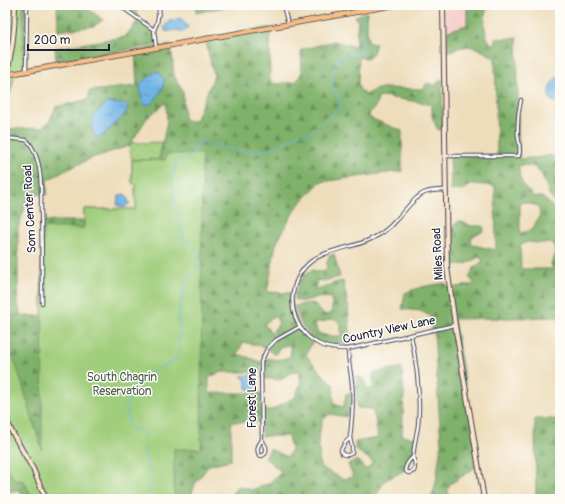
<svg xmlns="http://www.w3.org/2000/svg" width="565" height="504" viewBox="0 0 565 504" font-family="Pangolin,sans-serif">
	<defs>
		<pattern id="grass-dots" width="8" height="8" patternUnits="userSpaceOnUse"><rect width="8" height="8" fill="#a1ce7b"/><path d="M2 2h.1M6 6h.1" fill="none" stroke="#8ab16b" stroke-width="1.8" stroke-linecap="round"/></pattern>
		<pattern id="forest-firs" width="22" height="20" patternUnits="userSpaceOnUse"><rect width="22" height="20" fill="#80b16b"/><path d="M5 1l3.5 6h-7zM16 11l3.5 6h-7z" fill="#689059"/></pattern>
		<pattern id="water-ripples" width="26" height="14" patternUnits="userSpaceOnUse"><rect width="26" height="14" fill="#6eb4e5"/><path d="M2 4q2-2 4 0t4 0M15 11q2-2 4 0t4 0" fill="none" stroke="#5a92bb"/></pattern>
	</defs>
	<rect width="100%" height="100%" fill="#fdfcf7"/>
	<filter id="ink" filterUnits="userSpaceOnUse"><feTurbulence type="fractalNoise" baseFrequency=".025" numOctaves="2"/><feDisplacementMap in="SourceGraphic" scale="8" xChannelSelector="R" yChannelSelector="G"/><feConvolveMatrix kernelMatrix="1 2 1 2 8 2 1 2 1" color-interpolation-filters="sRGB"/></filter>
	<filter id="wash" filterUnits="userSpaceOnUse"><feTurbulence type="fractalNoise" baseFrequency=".012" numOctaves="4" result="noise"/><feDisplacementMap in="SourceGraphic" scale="16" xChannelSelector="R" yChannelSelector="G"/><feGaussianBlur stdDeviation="0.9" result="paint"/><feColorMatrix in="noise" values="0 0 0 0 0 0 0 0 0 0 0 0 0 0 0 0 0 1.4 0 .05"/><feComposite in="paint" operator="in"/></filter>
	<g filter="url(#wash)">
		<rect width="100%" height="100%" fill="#edb"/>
		<!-- built -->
		<path fill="#f7d0cd" d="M443 5H467V25L444 32Z"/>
		<!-- grass -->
		<path fill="url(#grass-dots)" stroke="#62785b" d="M163 142 159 160H132L129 146 131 143Z"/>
		<!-- forest -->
		<path fill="url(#forest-firs)" stroke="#516a53" fill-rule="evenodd" d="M5 5H27L26 71 15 73 6 111V129L41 128 49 122 56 107 89 99V91L137 86 135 51 171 45 174 75 183 92 184 121H195L214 76 205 39 270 27V81L275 84 296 82 302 72 301 50 334 41 355 47 358 21 355 16 367 12V32L369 43 376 44 373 53 367 58 359 57 358 84 360 90 366 95 372 91 381 88 423 89 427 83 436 86 438 82 442 79 443 129 438 130 432 117V105L406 100 392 98 385 96 378 98C377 105 374 109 369 114L370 118 402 131V171L320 182 295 209 276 244 267 292 292 293 291 299 299 327 313 340 306 355 325 377 333 384 334 404 342 407 344 406 346 394 351 392C352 403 352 408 346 417L330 414 323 419 318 438 320 467 343 479 353 477 348 464 358 460 364 469 368 468 373 462 355 449V442L378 438 375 418 372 409 357 408 356 376 364 379 367 388 373 389V373L402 367 404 394 402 436 416 438 413 457 410 459 405 470 384 481 375 499H228L238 486 252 490 269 483 282 472 265 458 270 449 288 457 291 450 288 436H262L261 422H231V460L209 465 195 484 190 499H24L20 490C15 492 10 492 5 491ZM166 102 167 121 159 160H132V183L137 185 135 188 136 209H84V221H41L42 316H21L18 304V228L29 195 47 194V180L89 159 129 146 147 118ZM107 103 125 104 128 110 122 117 101 137 103 107ZM275 316 279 323 273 331 278 338 267 349 275 355 280 347 288 345 291 348 290 357 278 360 264 358 262 378 279 380 291 373 299 370 301 383 295 397 272 410H261V393H209V377L222 372H260L261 362 238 354 243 342 265 347 276 338 264 324Z
			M57 5H83L103 20 94 26 58 31Z
			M119 5H137L136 17Z
			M196 5H235L196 13Z
			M351 5H368V8L352 10Z
			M467 5H488C484 13 483 32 488 39 489 42 493 44 495 46V39L517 38 519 159 542 157 552 155 558 162C554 172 555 180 558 190H560V201L557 204 550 196 541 173 533 166 519 165C519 181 522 185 534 197H542L552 206 556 213V223L559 226H560V317L454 319 479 465 449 485 447 499H431L436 482 441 445 434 332 436 330H432L430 316 421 311 402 309 405 293 421 287 445 283 450 288 475 284 469 277 475 267 483 261 479 257C467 263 467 266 453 264L452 255V227L459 221 472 226H483L484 231 476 234 471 238 472 245 496 250 495 186 473 184 461 191 450 190 451 179 450 156H497L495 58C485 53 475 44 463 47 457 48 452 50 447 52L448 31 467 25ZM524 202 538 206 540 214 533 228 529 231 520 233V203ZM529 242 537 243H551L554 245 555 256 551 263 553 269H521L520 245 524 243Z
			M139 19 154 30 156 45 56 62 55 48 125 37Z
			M334 254 340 277 323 281 317 280 315 289H321L333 283 343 281 348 306 351 344 350 347 346 348 343 344 340 342H336L338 346 331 347 315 340 302 326 295 306C302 305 309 302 315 304 318 311 320 312 327 315L332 313V302L331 298C327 297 322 297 317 298 309 299 302 304 294 299L298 285 302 277 311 270 323 272 327 267V263L329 256ZM331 319 336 320 341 325V336C333 336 325 337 317 332L315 322H323Z
			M535 419H560V499H536Z"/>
		<!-- green -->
		<path fill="#a1ce7b" stroke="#62785b" d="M5 5H23V71L16 72 6 99 5 336 19 374 42 450 43 228H84V209H136L135 188 137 185 132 183V160H165L167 154H202L201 449H174V499H33L24 481 15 480 5 465Z"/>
		<!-- water -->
		<path fill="url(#water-ripples)" stroke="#486b90" d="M181 18 188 27 184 32 175 30 166 32 164 28 169 21Z
			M155 72H159L164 79 163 88 153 103 146 105 143 103 140 88 141 83Z
			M558 77 560 78V101C545 107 546 83 558 77Z
			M107 103 125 104 127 107 128 110 122 117 101 137C99 137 97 138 95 136 91 131 91 119 95 114 99 110 104 106 107 103Z
			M123 194 126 195 129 202V204C126 208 122 207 118 206L117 202 119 196Z
			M252 375C257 378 258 384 255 389L251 390 247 389 245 379 241 376Z"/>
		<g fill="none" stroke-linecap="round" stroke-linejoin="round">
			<!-- stream -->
			<path stroke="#6eb4e5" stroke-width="1" d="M360 6V5
				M150 497 149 469 144 451 145 436 140 430 129 428 126 407 136 384 149 373 178 359 181 345 177 337 181 331 178 318 185 283 198 268 199 253 192 244 184 240 175 206 172 178 176 162C190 159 194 154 198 141L211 145 225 146 235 150 249 152 264 151 271 147 280 145 298 134H308L341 107C340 100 337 96 334 89 329 77 334 67 340 56L362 53 363 22 362 16"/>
		</g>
	</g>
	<g filter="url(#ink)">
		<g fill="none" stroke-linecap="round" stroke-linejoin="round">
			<!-- street casing -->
			<g stroke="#413e4e" stroke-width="4.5">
				<path id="street" d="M119 5 154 30 156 47
					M283 5 288 24
					M154 30 157 23 160 5
					M26 71 27 5
					M5 138 26 140C32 143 38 160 39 167 42 181 41 196 41 210 42 241 42 272 42 303
					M445 156H519C521 149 519 143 518 136 517 123 518 112 521 100
					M445 190C438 190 431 190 424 193 413 198 405 211 396 220 390 227 383 233 375 237 353 250 324 247 306 266 282 292 291 334 324 346 332 349 339 349 348 349L455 325
					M560 208 557 214 560 221
					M411 335C417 365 421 395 418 426 416 436 414 447 413 457
					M348 349C348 361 351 372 352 384 354 402 352 420 350 438
					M350 438 352 447V453C349 455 347 456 342 454L341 450 345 443Z
					M262 440 261 362 267 349 276 340 299 327
					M262 440C265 445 268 448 265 454L262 456 259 455C256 449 258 445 262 440Z
					M413 457C415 462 416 466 414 471L412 472 408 473 405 470C406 464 408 461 413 457Z"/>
			</g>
			<!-- secondary casing -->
			<g stroke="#413e4e" stroke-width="6">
				<path id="secondary" d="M443 5 447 267 455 325 484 499
					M5 79C12 55 15 30 15 5
					M5 417 12 432 33 469 46 499"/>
			</g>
			<!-- primary casing -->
			<g stroke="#413e4e" stroke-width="6">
				<path id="primary" d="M5 75 395 5"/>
			</g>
			<!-- street -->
			<use href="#street" stroke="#fff" stroke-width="2.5"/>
			<!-- secondary -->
			<use href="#secondary" stroke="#fbe5cf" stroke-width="4"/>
			<!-- primary -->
			<use href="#primary" stroke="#f6be87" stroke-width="4.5"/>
		</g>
	</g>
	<g text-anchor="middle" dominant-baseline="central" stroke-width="3" stroke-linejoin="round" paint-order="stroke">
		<!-- street labels -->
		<g font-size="12" fill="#22223b" stroke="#fdfcf7">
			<text transform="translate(30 209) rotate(-93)">Som Center Road</text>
			<text transform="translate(438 254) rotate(-93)">Miles Road</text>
			<text transform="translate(389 330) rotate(-12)">Country View Lane</text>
			<text transform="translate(252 398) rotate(-90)">Forest Lane</text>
		</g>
		<!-- park labels -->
		<g font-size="12" fill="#4e5e51" stroke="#fdfcf7">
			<text x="122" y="377">South Chagrin<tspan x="122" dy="14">Reservation</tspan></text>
		</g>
	</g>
	<!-- margin -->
	<rect width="565" height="504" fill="none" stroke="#fdfcf7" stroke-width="20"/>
	<!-- scale -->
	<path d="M28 44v6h81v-6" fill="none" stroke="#22223b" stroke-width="2"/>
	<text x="34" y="44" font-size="12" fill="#22223b" stroke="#fdfcf7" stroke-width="3" paint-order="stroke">200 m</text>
</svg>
